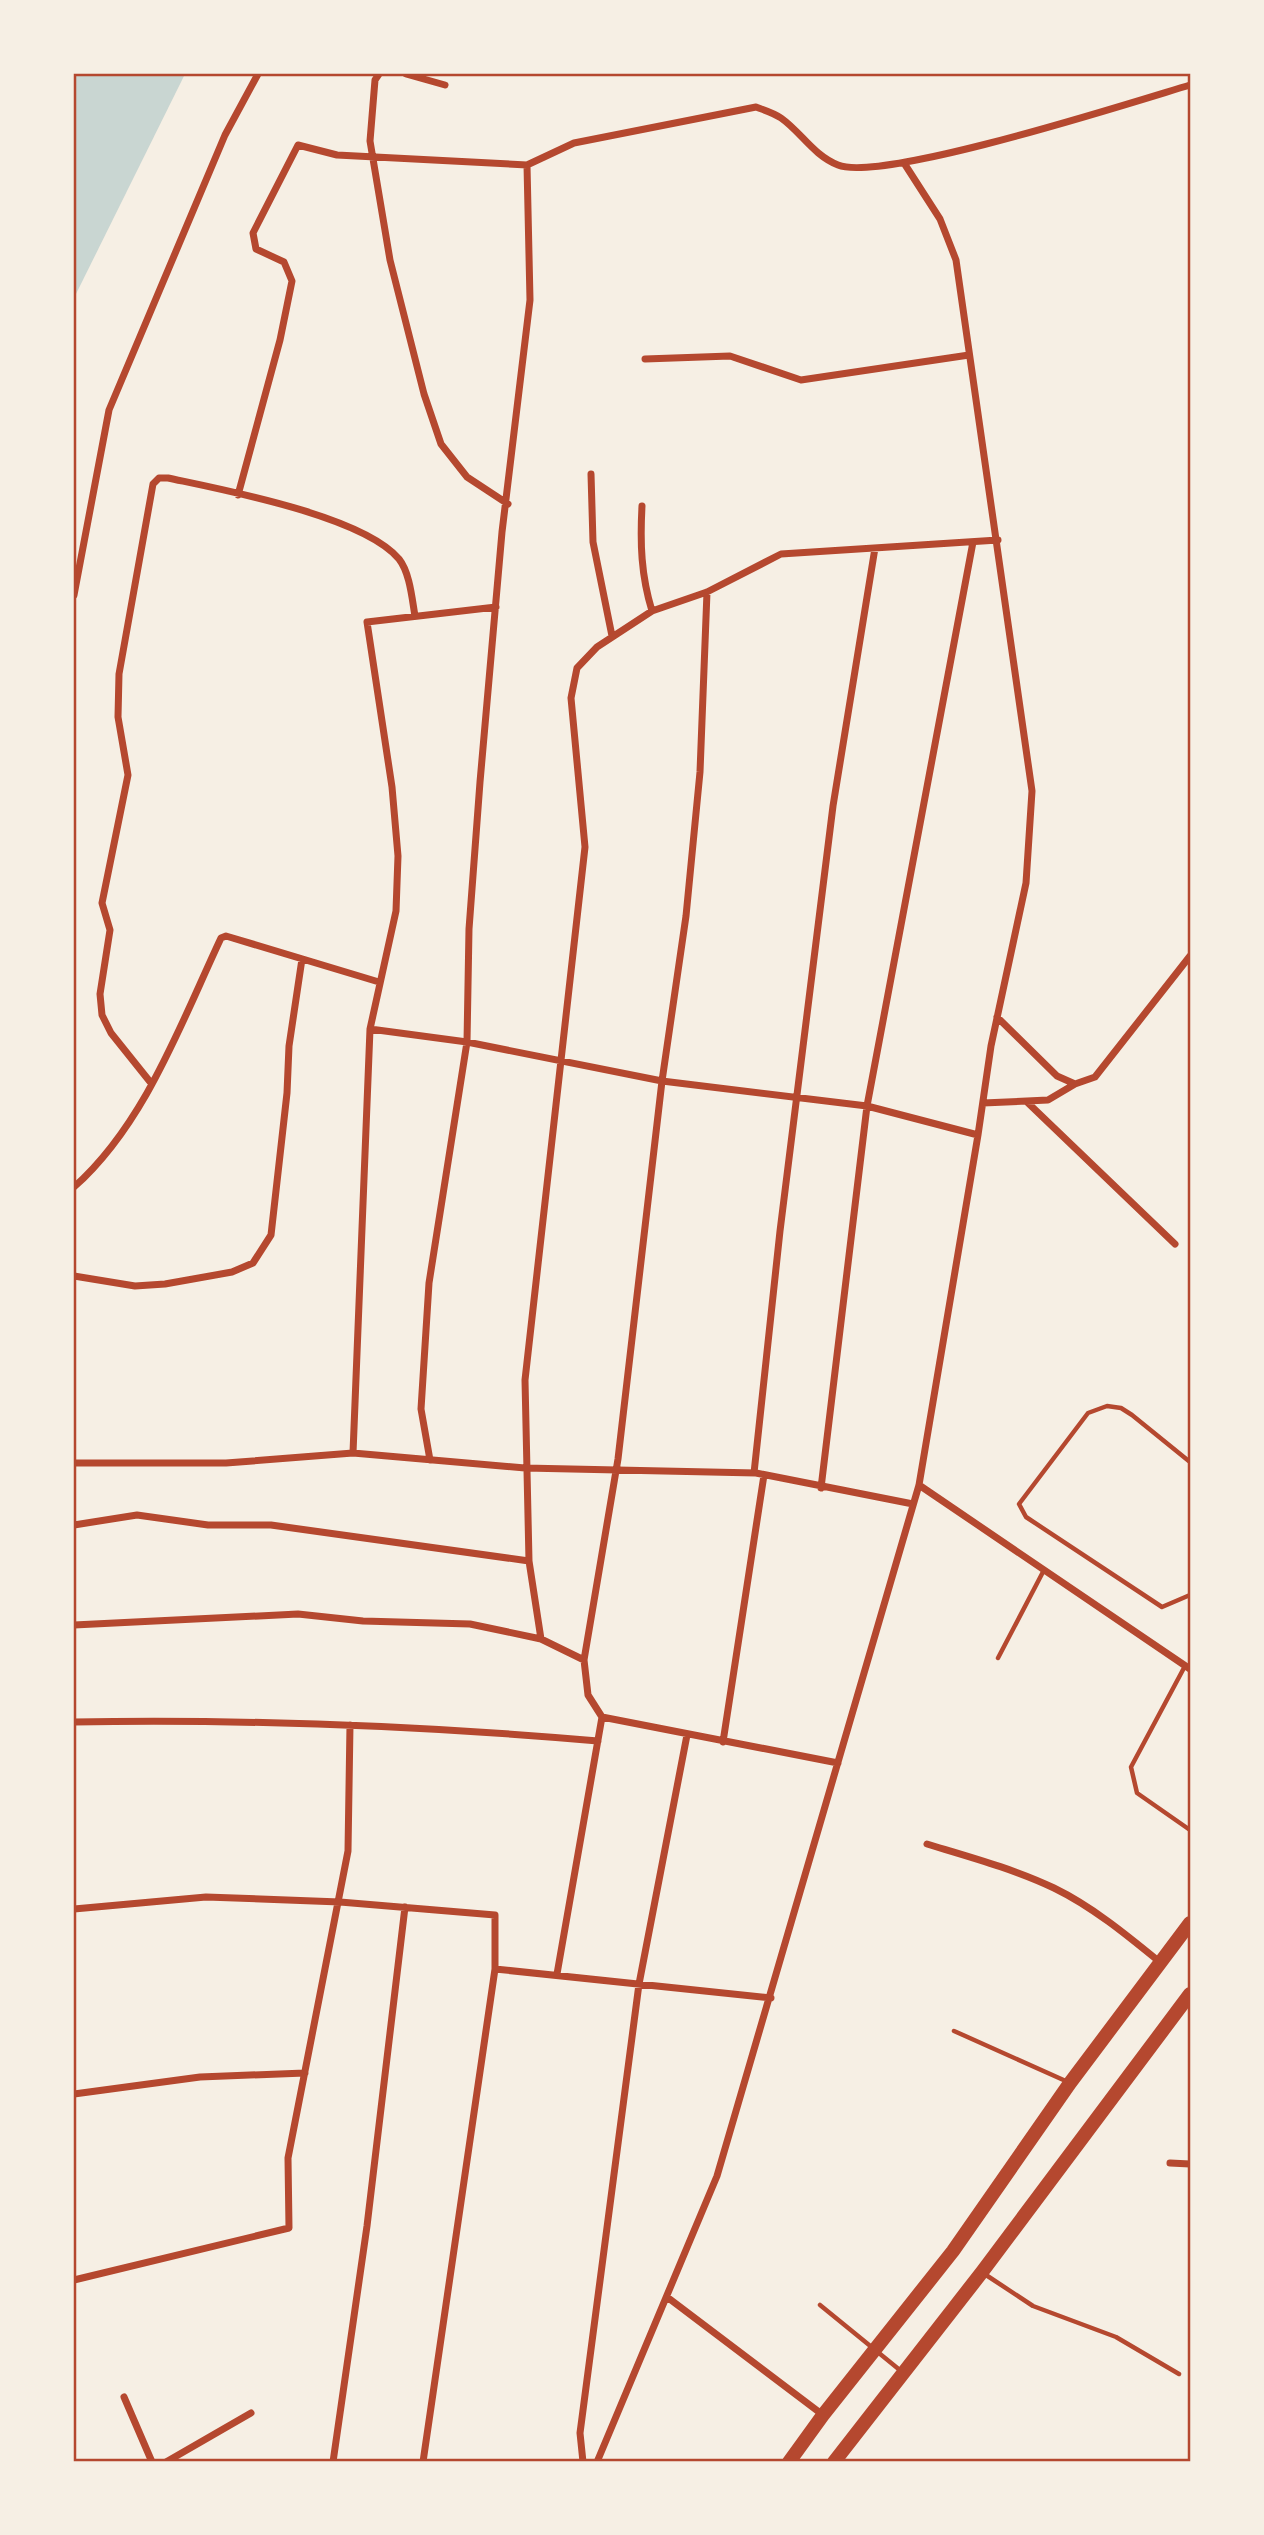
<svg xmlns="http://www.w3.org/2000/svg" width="1264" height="2535" viewBox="0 0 1264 2535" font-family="'Work Sans',sans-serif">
	<rect width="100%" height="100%" fill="#f6efe4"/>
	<!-- water -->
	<path fill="#c9d6d2" d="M74 74H185L74 298Z"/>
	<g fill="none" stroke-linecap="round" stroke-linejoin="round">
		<!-- service -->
		<path stroke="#b5482f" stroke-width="4.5" d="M1190 1462 1132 1415 1121 1408 1107 1406 1088 1413 1019 1504 1026 1517 1162 1607 1190 1595
			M998 1658 1044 1570
			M1185 1666 1131 1767 1137 1793 1190 1830
			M954 2031 1068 2082
			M983 2273 1033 2306 1116 2337 1179 2374
			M820 2305 901 2371"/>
		<!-- minor -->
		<path stroke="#b5482f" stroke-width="7" d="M379 74 375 80 370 141 390 260 424 394 441 444 467 477 508 504
			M406 74 445 85
			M645 359 730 356 801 380 969 355
			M591 474 593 542 612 636
			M238 495 280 340 292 281 284 262 256 249 253 233 298 145 337 155 527 165 574 143 756 107C764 110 774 113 781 118 801 132 813 155 838 165 881 183 1133 102 1190 85
			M642 506C640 543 641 575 652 611
			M707 592 700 772 686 916 662 1081 618 1459 584 1660 588 1695 602 1717 838 1763
			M74 595 109 410 225 135 258 74
			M997 1017 1057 1076 1075 1084 1095 1077 1190 956
			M370 1029 467 1042 662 1081 867 1106 978 1135
			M151 1083 111 1033 102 1015 100 994 110 930 102 903 128 775 118 717 119 674 153 484 159 478H168C224 490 363 516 399 559 410 573 412 599 415 616
			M1027 1102 1175 1244
			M983 1103 1048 1100 1075 1084
			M74 1187C145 1124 181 1023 221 938L226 936 379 982
			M74 1276 135 1286 165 1284 232 1272 253 1263 271 1235 287 1093 289 1046 302 959
			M353 1453 370 1029 396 911 398 856 392 787 367 622 496 607
			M430 1460 421 1409 429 1283 467 1042 469 929 480 782 502 532 530 300 527 165
			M74 1463H226L353 1453 525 1468 756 1473 913 1504
			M754 1473 780 1231 833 806 875 548
			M919 1485 1190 1669
			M821 1488 867 1106 973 542
			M74 1525 137 1515 208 1525H271L529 1561
			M74 1625 298 1614 363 1621 470 1624 541 1639 584 1660
			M541 1639 529 1561 525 1380 585 847 571 698 577 668 597 647 652 611 707 592 781 554 998 540
			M74 1722C249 1719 424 1726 598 1741
			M723 1742 764 1475
			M927 1844C970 1857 1014 1869 1054 1888 1093 1907 1128 1936 1161 1963
			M74 1909 206 1897 340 1902 495 1915V1969L423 2462
			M495 1969 771 1998
			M557 1974 602 1717
			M74 2094 200 2077 305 2073
			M1170 2163 1190 2164
			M74 2280 289 2228 288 2158 348 1851 350 1725
			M667 2297 823 2415
			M124 2397 152 2462
			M166 2462 251 2413
			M333 2462 367 2226 405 1907
			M583 2462 580 2433 639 1984 687 1735
			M597 2462 717 2176 919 1485 978 1135 991 1046 1026 883 1032 791 956 260 940 219 904 163"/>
		<!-- primary -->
		<path stroke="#b5482f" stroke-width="14" d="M789 2462 823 2415 953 2251 1070 2083 1190 1923
			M834 2462 982 2272 1190 1994"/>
	</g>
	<!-- border -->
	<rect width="1264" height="2535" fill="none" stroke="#f6efe4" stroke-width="150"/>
	<rect x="75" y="75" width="1114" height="2385" fill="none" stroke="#b5482f" stroke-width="2.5"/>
</svg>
